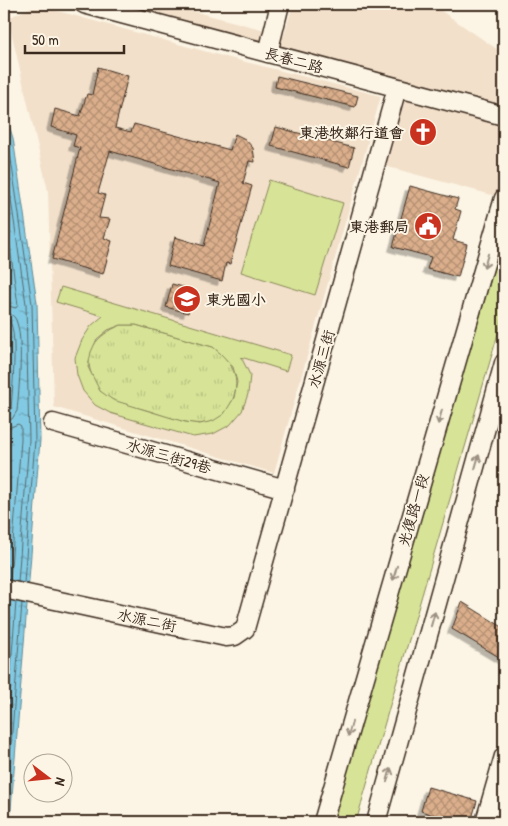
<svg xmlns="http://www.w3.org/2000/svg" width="508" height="826" viewBox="0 0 508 826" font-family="'Patrick Hand','LXGW WenKai TC',sans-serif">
	<defs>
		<pattern id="grass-tufts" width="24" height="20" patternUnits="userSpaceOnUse" patternTransform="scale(1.25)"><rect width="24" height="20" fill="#d7e497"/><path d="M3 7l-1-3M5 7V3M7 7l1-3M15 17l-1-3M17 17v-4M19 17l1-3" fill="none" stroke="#b9c482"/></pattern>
		<pattern id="water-ripples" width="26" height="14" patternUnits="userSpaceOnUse" patternTransform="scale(1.25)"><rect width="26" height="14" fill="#82cae3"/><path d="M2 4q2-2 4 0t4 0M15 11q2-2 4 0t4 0" fill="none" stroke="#6ca4b7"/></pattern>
		<pattern id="building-cross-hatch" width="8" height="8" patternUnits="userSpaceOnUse" patternTransform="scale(1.25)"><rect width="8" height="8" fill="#dbaf8c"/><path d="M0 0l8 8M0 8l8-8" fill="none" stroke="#b38f72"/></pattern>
		<filter id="shadow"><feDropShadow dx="-4.5" dy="4.5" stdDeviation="0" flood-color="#0004"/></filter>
	</defs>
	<rect width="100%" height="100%" fill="#fcf5e5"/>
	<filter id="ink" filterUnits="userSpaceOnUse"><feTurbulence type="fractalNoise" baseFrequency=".02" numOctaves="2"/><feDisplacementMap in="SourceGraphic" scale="10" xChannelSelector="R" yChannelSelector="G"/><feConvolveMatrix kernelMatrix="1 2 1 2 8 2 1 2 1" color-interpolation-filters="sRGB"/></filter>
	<g filter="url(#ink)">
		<!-- built -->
		<path fill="#f2e0ca" d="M54 4H166L284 35 293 4H383L440 10 504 54V191L503 198 366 161 385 93 54 5Z
			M36 5 222 56 381 96 274 473 54 407 48 191 8 18Z"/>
		<!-- grass -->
		<path fill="url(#grass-tufts)" stroke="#89875a" d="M121 325H136L213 347C228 359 239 371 235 392 234 398 231 403 228 409 210 437 170 417 146 410 132 406 111 403 100 391 97 388 95 382 93 378 81 352 97 335 121 325Z"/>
		<!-- park -->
		<path fill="#d7e497" stroke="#89875a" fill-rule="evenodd" d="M269 180 343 203 315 295 241 272Z
			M504 235V313L356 822H329Z
			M61 287 291 355 286 371 241 357 250 375 248 394 242 411 230 425 213 434 193 437 110 413 95 405 83 391 77 375 75 358 82 340 91 326 103 316 56 302ZM121 325H136L213 347 221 354 233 367 237 382 234 398 224 414 213 421 200 424 185 422 113 400 100 391 88 367 91 352 97 339 108 330Z"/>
		<!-- water -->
		<path fill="url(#water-ripples)" stroke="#668a94" d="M4 110 13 138 37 303 40 440 10 822H4V457L9 341 4 309Z"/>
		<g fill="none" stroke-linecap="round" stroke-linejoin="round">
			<!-- shore -->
			<path stroke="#576a6d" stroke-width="1" d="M4 126 8 139 32 304 35 440 24 583
				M4 151 26 304 29 440 18 582
				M4 204 18 305 16 308 4 305
				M4 313C9 313 14 315 16 320 24 339 19 389 17 411L12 419 4 421
				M4 319C7 319 9 319 10 322 18 335 12 393 11 410L9 414 4 415
				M4 428 11 427 18 424 21 426V440L10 580
				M4 662 9 600
				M4 757 16 602
				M5 822 22 603"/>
		</g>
		<!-- building -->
		<path fill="url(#building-cross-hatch)" stroke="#3b2a1e" filter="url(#shadow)" d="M98 67 128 76 115 128 131 132 134 124 230 150 235 134 245 139 253 148 255 162 249 161 243 183 252 186 230 264 226 263 222 281 168 266 175 237 204 246 220 183 110 151 98 193 105 195 99 218 110 219 104 238 112 241 103 274 52 259 80 148 73 146 76 135 51 127 55 109 80 116 87 94 92 95Z
			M277 76 358 96 355 107 275 87Z
			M276 127 354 148 349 167 271 146Z
			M410 186 458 199 455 209 461 211 453 240 467 244 458 277 427 269 431 257 393 247Z
			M172 284 194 290 188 313 166 307Z
			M462 602 504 628V660L452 629Z
			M428 787 477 801 471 822H442L443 818 421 811Z"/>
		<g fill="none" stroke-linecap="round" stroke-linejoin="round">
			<!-- minor casing -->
			<g stroke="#3b2a1e" stroke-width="21">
				<path id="minor" d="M84 4 504 116
					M268 53 280 4
					M53 423 285 489
					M4 589 226 637 235 636 245 629 397 88
					M323 822 504 198
					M376 822 504 363
					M485 822 504 756"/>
			</g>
			<!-- minor -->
			<use href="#minor" stroke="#fcf5e5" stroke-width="18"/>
		</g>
		<!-- one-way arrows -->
		<defs><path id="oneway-shaft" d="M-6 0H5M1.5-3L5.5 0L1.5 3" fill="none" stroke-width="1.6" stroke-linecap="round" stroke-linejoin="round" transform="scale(1.25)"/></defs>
		<g stroke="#9c9082">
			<use href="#oneway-shaft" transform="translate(486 261) rotate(106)"/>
			<use href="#oneway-shaft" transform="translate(440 417) rotate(106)"/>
			<use href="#oneway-shaft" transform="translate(477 462) rotate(-74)"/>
			<use href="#oneway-shaft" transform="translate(395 573) rotate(106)"/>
			<use href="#oneway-shaft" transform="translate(433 619) rotate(-74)"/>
			<use href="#oneway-shaft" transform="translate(350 729) rotate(106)"/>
			<use href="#oneway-shaft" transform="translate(389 775) rotate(-74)"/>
		</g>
	</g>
	<!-- icons -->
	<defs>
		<g id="church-disc" transform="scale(1.4375)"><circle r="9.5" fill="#c8321e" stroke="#fcf5e5"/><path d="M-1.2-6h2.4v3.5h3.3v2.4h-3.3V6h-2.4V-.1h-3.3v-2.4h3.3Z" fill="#fff"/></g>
		<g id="civic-disc" transform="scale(1.4375)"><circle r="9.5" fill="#c8321e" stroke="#fcf5e5"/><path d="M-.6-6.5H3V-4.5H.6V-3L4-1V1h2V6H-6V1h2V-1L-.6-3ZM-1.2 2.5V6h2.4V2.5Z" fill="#fff"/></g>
		<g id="school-disc" transform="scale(1.4375)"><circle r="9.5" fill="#c8321e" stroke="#fcf5e5"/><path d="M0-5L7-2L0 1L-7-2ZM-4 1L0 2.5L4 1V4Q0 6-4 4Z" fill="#fff"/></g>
	</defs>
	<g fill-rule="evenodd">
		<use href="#church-disc" x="423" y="132"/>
		<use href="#civic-disc" x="428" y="226"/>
		<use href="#school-disc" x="187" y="299"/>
	</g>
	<g text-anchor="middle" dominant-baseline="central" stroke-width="4" stroke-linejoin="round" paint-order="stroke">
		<!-- street labels -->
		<g font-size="15" fill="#3b2a1e" stroke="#fcf5e5">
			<text transform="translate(294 60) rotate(15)">長春二路</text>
			<text transform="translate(321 359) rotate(-74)">水源三街</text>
			<text transform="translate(169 456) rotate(16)">水源三街29巷</text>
			<text transform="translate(413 510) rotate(-74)">光復路一段</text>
			<text transform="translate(147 620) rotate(12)">水源二街</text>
		</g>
		<!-- poi labels -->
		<g font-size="15" font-weight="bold" fill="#3b2a1e" stroke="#fcf5e5" text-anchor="end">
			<text x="404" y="132">東港牧鄰行道會</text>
			<text x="409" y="226">東港郵局</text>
			<text x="206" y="299" text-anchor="start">東光國小</text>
		</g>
	</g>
	<!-- margin -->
	<rect width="508" height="826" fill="none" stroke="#fcf5e5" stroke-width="20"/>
	<rect x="10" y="10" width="488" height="806" fill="none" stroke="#3b2a1e" stroke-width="2" filter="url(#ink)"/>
	<!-- north arrow -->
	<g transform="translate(48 778) rotate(106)"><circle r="24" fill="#fcf5e5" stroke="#afa495"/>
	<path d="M0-4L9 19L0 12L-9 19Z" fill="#c8321e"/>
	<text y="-8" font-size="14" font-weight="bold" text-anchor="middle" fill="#3b2a1e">N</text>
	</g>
	<!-- scale -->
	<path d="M25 45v8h99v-8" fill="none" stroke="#3b2a1e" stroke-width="2.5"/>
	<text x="32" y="45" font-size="15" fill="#3b2a1e" stroke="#fcf5e5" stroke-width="4" paint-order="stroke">50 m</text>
</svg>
